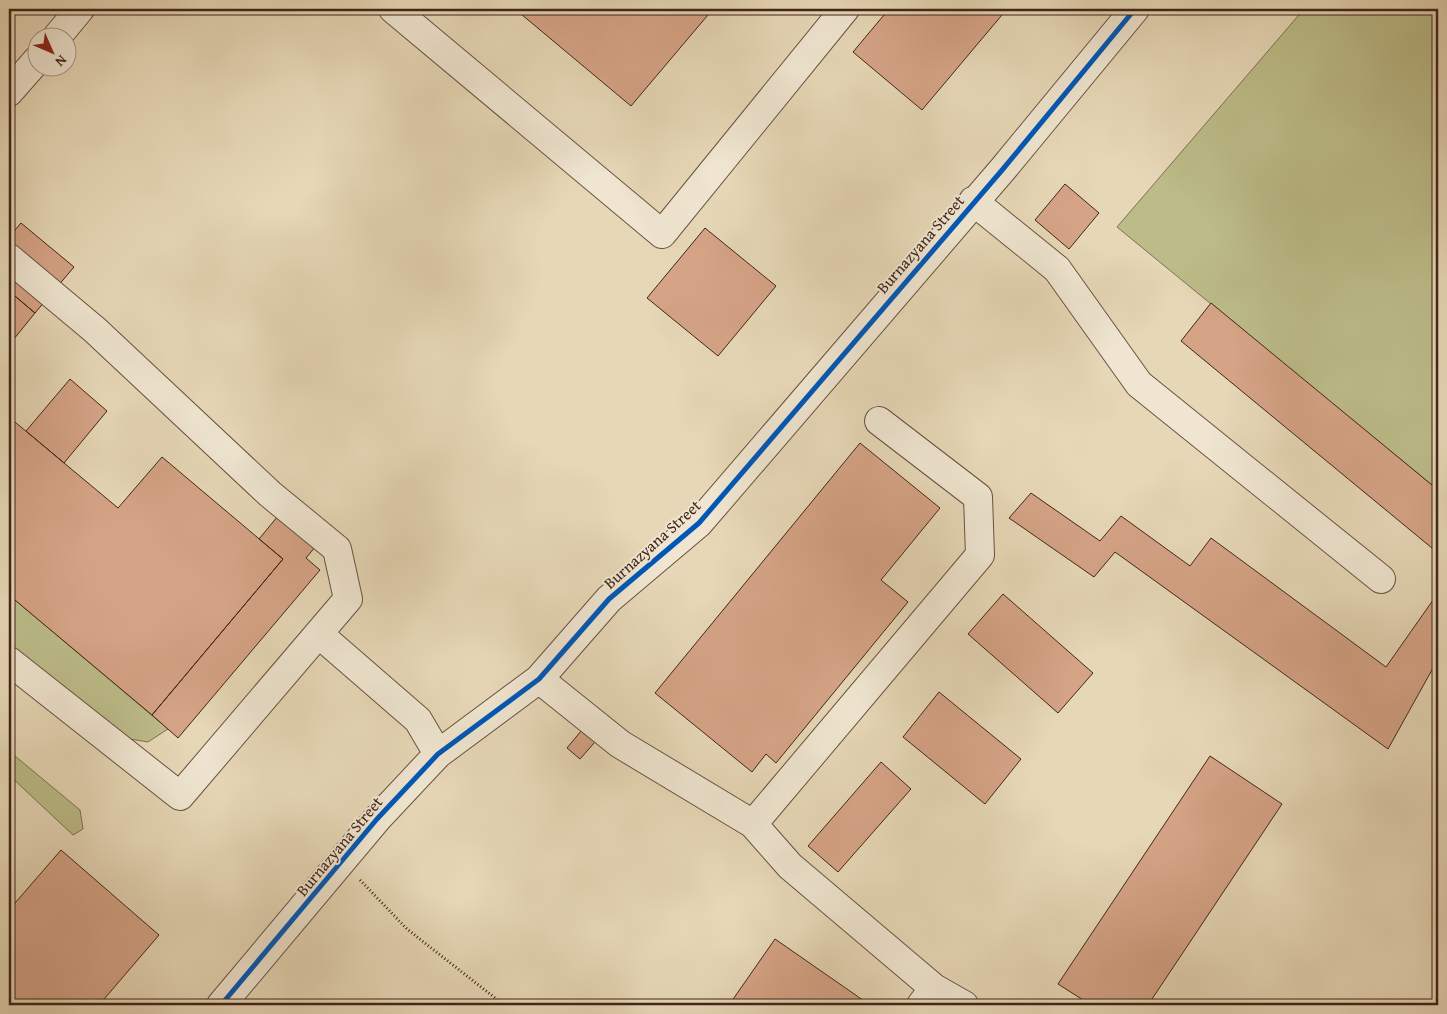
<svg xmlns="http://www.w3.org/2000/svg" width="1447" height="1014" viewBox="0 0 1447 1014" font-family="'Gentium Book Plus',serif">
	<rect width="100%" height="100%" fill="#e6d7b6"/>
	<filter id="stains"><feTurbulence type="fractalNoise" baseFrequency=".004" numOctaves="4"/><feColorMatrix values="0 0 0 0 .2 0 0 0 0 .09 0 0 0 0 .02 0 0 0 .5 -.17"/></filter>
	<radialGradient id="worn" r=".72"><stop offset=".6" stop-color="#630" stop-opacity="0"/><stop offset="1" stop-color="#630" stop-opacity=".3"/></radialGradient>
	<!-- green -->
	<path fill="#bcbc89" stroke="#7e7052" d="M1304 9H1438V490L1117 227Z
		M9 595 168 729 148 742 130 739 9 645Z
		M9 751 80 810 83 829 73 835 9 775Z"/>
	<!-- building -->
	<path fill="#d5a386" stroke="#41251a" d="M515 9H713L631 106Z
		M889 9H1007L922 110 853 52Z
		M1065 184 1099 213 1069 249 1035 220Z
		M21 223 74 267 35 313 9 291V237Z
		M705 228 776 286 718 356 647 298Z
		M9 291 35 313 9 345Z
		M1211 303 1438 490V553L1181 341Z
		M70 379 107 411 64 463 26 431Z
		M9 417 118 508 162 457 283 559 152 715 9 595Z
		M860 443 940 508 881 580 908 602 776 763 766 754 752 772 655 693Z
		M1031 493 1100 541 1121 516 1190 566 1211 538 1386 667 1438 593V659L1388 749 1115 552 1094 577 1009 518Z
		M283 510 320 541 306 558 320 570 178 738 152 715 283 559 259 539Z
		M1003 594 1093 673 1058 713 968 634Z
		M939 692 1021 759 985 804 903 737Z
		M581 731 595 742 580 759 567 748Z
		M1210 756 1282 804 1148 1005H1091L1058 984Z
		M881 762 911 789 838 872 808 846Z
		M61 850 159 935 99 1005H9V910Z
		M775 939 870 1005H729Z"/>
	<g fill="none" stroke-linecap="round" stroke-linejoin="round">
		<!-- minor casing -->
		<g stroke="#6a5241" stroke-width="30">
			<path id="minor" d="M393 9 662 234 845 9
				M56 38 80 9
				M9 92 38 59
				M973 201 1057 269 1139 384 1381 579
				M9 258 95 330 270 494 337 549 348 599 180 796 9 661
				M320 635 418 720 438 754
				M539 679 620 744 753 824 980 555 978 497 879 421
				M753 824 790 866 934 988 921 1005
				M934 988 964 1005
				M221 1005 377 819 438 754 539 679 609 599 699 523 1003 169 1135 9"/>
		</g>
		<!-- path -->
		<path stroke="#41251a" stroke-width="3" stroke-dasharray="1 2.5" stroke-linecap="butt" d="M360 880 407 929 504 1005"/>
		<!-- minor -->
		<use href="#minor" stroke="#efe5d0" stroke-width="28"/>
		<!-- cycleway casing -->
		<g stroke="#efe5d0" stroke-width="8">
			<path id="cycleway" d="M221 1005 377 819 438 754 539 679 609 599 699 523 1003 169 1135 9"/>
		</g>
		<!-- cycleway -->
		<use href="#cycleway" stroke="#0057b8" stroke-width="5"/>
	</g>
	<g text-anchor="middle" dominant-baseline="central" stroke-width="4" stroke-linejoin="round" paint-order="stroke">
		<!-- street labels -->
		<g font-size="16" fill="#41251a" stroke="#efe5d0">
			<text transform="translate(920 244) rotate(-49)">Burnazyana Street</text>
			<text transform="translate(652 544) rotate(-42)">Burnazyana Street</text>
			<text transform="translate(339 846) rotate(-50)">Burnazyana Street</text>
		</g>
	</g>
	<!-- margin -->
	<rect width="1447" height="1014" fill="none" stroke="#e6d7b6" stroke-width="30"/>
	<rect x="10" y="10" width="1427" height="994" fill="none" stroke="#41251a" stroke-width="2.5"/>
	<rect x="15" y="15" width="1417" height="984" fill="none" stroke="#41251a"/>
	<!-- north arrow -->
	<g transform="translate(52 52) rotate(135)"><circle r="24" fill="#efe5d0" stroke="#a99887"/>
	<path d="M0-4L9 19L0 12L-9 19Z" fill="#8f2418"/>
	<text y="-8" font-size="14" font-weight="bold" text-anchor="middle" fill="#41251a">N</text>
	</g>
	<rect width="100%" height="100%" filter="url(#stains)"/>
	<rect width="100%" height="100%" fill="url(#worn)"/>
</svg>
